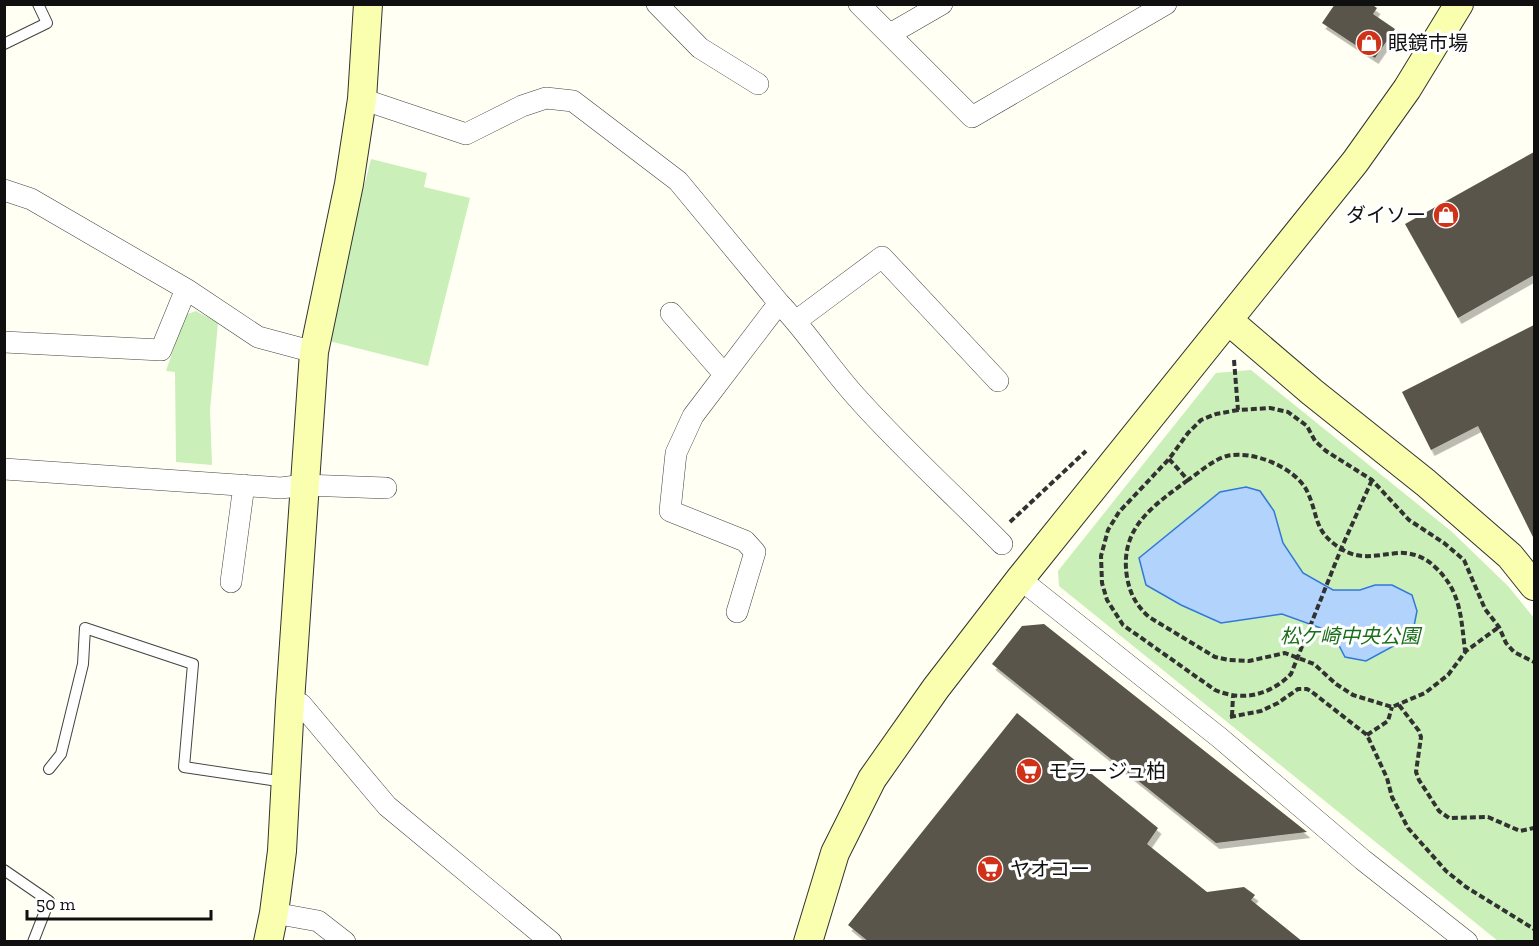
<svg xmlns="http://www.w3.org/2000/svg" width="1539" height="946" viewBox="0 0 1539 946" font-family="'Zilla Slab','Noto Sans JP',serif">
	<defs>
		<filter id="shadow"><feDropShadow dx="3.5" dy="6" stdDeviation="0" flood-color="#0004"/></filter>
	</defs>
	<rect width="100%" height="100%" fill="#fffff3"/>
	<!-- green -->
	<path fill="#caefb8" d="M371 159 427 173 424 187 470 198 428 366 325 340Z
		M196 311 218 323 210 410 212 465 176 462 175 372 166 371 185 315Z
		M1251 370 1451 531 1508 586 1534 618V941H1498L1059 586 1058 571 1216 373Z"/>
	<!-- water -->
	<path fill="#b2d3fc" stroke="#3278db" stroke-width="1.5" d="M1246 487 1260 491 1274 511 1283 543 1303 573 1333 590H1360L1375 585H1392L1412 595 1417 611 1412 636 1366 661 1345 657 1332 632 1282 614 1221 623 1181 605 1146 585 1139 558 1220 492Z"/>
	<!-- building -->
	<path fill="#5a544b" filter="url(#shadow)" d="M1335 4H1371L1377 8 1373 14 1395 29 1375 58 1322 23Z
		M1534 152V275L1458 318 1405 224Z
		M1534 325V539L1478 426 1431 450 1402 392Z
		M1044 624 1307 832 1216 843 992 664 1022 626Z
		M1017 713 1158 828 1147 844 1207 892 1244 887 1255 895 1251 900 1303 942H869L848 925Z"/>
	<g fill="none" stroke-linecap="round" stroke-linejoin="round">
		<!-- lane casing -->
		<g stroke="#434343" stroke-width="12">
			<path id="lane" d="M4 44 47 23 38 4
				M49 769 61 754 83 664 85 628 193 664 184 767 285 782
				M4 870 49 901 33 942"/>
		</g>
		<!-- street casing -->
		<g stroke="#434343" stroke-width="22">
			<path id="street" d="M657 4 700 48 758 84
				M859 4 972 117 1166 4
				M890 34 942 4
				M362 99 466 134 522 106 546 98 573 101 678 181 779 303C808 333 831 370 860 401 905 451 955 496 1002 544
				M4 190 31 199 186 289 258 337 314 352
				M671 313 724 374
				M796 321 882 257 998 381
				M4 342 161 350 186 289
				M4 469 281 488 304 485 386 488
				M1020 579 1220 738 1363 860 1467 942
				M231 582 244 485
				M737 612 755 552 745 541 670 511 676 453 693 416 779 303
				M290 702 301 704 387 806 551 942
				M274 913 318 921 345 942"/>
		</g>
		<!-- secondary casing -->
		<g stroke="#323232" stroke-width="30">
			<path id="secondary" d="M1229 321 1312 392 1426 483 1510 556 1534 586
				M268 942 274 913 282 851 290 702 314 352 349 184 362 99 368 4
				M808 942 835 853 872 779 936 688 1020 579 1355 162 1407 89 1459 4"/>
		</g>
		<!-- path -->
		<path stroke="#323232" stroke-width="4" stroke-dasharray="6 3" stroke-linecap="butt" d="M1234 360 1238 410 1270 408 1288 412 1307 426 1315 441 1326 451 1372 480 1409 520 1444 543 1464 560 1485 609 1499 627 1506 643 1514 652 1534 662
			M1238 410 1216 414 1201 420 1188 433 1169 459 1119 512 1108 530 1101 556 1102 583 1107 600 1123 625 1215 690C1243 702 1270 695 1291 674L1341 549 1372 480
			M1169 459 1188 480C1200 472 1214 459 1227 456 1252 450 1295 467 1307 491 1319 516 1313 531 1340 548 1359 561 1376 555 1398 553 1411 552 1425 557 1435 567 1461 591 1461 617 1465 651
			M1188 480C1153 506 1119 528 1127 577 1130 594 1136 605 1149 617L1215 657 1229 660 1249 661 1285 653 1314 664 1336 684 1353 695 1392 707 1425 693 1448 675 1466 651 1499 627
			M1010 522 1086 451
			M1399 705 1419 731 1421 737 1416 772 1419 780 1439 811 1449 818 1488 817 1520 831 1534 828
			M1232 716 1233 696
			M1230 717 1261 711 1278 703 1298 689H1307L1312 692 1367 735 1387 778 1392 797 1408 828 1446 871 1466 887 1534 929
			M1367 735 1388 721 1392 707"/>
		<!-- lane -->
		<use href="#lane" stroke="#fff" stroke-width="10"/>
		<!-- street -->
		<use href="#street" stroke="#fff" stroke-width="21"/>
		<!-- secondary -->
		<use href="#secondary" stroke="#f9ffae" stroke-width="28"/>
	</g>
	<!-- icons -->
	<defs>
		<g id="shop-disc" transform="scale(1.35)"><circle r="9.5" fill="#d03219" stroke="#fff"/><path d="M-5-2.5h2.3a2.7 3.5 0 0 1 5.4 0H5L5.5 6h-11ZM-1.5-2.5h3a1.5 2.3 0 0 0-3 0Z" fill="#fff"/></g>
		<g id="supermarket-disc" transform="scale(1.35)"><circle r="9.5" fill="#d03219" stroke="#fff"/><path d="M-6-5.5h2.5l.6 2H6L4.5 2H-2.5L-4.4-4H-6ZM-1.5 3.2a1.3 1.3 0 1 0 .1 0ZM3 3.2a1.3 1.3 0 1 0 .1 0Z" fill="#fff"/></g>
	</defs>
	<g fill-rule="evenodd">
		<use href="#shop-disc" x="1369" y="43"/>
		<use href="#shop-disc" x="1446" y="215"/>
		<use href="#supermarket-disc" x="1029" y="771"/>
		<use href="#supermarket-disc" x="990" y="869"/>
	</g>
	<g text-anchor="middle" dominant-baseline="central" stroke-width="6" stroke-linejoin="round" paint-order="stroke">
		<!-- poi labels -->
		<g font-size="20" fill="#101010" stroke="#fff" text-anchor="start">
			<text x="1388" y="43">眼鏡市場</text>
			<text x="1426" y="215" text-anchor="end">ダイソー</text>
			<text x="1048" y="771">モラージュ柏</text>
			<text x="1010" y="869">ヤオコー</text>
		</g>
		<!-- park labels -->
		<g font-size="20" font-style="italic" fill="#1a7018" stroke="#fff">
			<text x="1350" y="636">松ケ崎中央公園</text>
		</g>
	</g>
	<!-- border -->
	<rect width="1539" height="946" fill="none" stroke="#101010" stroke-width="12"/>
	<!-- scale -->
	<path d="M27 910v9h184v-9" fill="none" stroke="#101010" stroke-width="3"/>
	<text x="36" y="910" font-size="18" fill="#101010" stroke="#ffffff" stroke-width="4.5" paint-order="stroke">50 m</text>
</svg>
